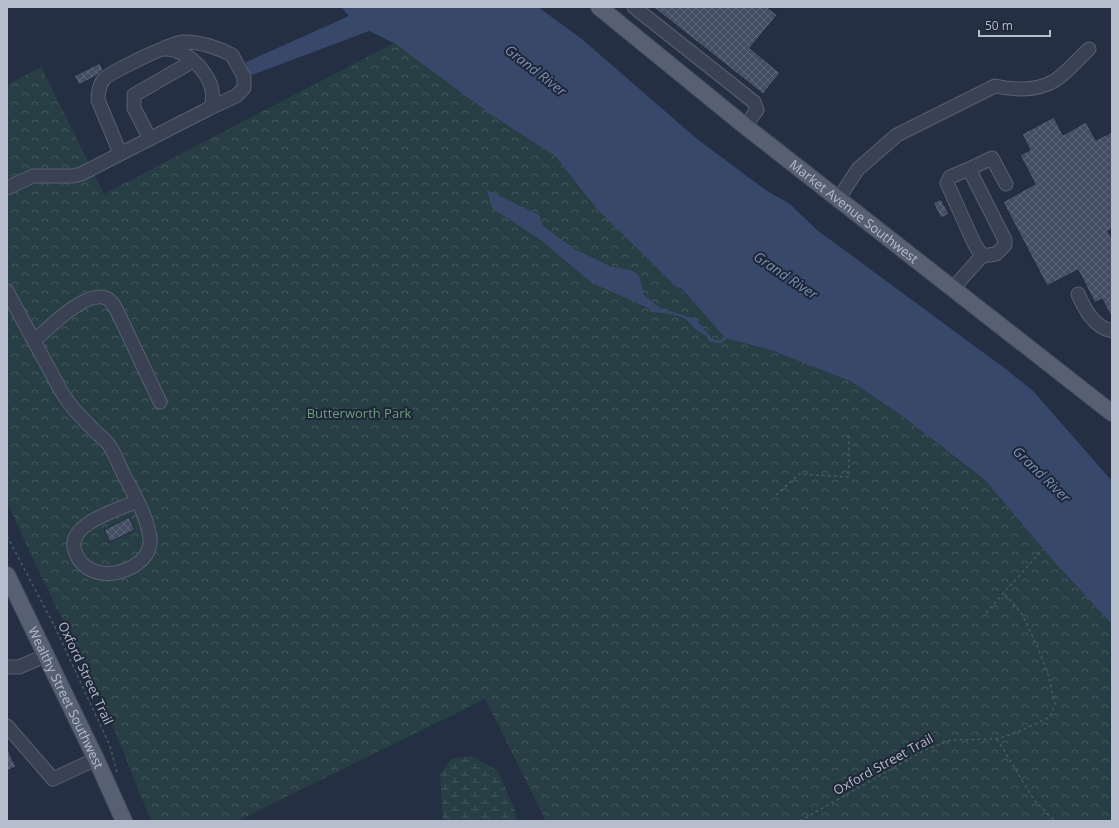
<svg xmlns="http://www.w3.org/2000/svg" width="1119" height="828" viewBox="0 0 1119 828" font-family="'Open Sans',sans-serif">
	<defs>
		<pattern id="wetland-marsh" width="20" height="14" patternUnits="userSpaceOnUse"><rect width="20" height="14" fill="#273e44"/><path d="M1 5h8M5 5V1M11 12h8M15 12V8" fill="none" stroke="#44585e"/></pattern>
		<pattern id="park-crowns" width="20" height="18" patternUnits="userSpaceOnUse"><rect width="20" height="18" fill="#273e44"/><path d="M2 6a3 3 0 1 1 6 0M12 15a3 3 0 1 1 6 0" fill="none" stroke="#44585e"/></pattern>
		<pattern id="building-cross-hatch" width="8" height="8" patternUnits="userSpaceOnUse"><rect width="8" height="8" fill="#434e65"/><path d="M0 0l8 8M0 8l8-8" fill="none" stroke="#5c667a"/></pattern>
	</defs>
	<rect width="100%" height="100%" fill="#252f43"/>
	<!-- wetland -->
	<path fill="url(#wetland-marsh)" d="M471 756 497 770 514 808 517 821H443L440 773 452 759Z"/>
	<!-- park -->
	<path fill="url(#park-crowns)" d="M394 43 490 114 555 156 596 208 676 287 680 288 725 338 771 350 852 382 901 415 985 480 1056 564 1112 624V821H546L485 699 237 821H151L107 711 31 555 7 502V85L41 67 104 194Z"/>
	<!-- water -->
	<path fill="#38486b" d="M341 7H538L583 40 697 139 767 191 790 204 817 230 1007 370 1033 391 1112 481V624L1056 564 985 480 901 415 852 382 771 350 725 338 681 288 676 287 596 208 555 156 490 114 394 43 369 31 249 76 246 62 349 16Z
		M487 190 539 215 543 226 576 250 612 267 631 270 639 275 644 295 660 308 696 319 710 336C698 335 694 326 685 319 675 313 662 313 651 312L648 308 592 283 542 241 492 208Z"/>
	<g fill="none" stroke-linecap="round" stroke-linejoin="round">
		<!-- stream -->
		<path stroke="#38486b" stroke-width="3" d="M708 336 710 340 720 342 725 338"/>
	</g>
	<!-- building -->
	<path fill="url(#building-cross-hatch)" stroke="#20283a" d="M653 7H767L777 15 750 48 780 73 763 94Z
		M100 63 103 70 96 76 79 85 74 76Z
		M1054 117 1063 135 1086 122 1096 140 1112 132V229L1108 231 1112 239V318L1102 299 1095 303 1078 270 1047 286 1003 202 1035 184 1020 155 1030 150 1022 134Z
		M941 199 949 214 941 218 933 203Z
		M129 517 135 530 110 542 104 530Z
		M7 748 16 767 7 771Z"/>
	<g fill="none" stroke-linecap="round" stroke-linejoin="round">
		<!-- minor casing -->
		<g stroke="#575f70" stroke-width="15">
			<path id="minor" d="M634 7 754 102 757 110 745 126
				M164 48C170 46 177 43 183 42 198 41 219 48 232 55L244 77V88L236 96 210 108
				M150 139 134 108V95L193 61
				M969 169 992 158 1006 184
				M7 188 33 176H73L81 174 210 108C222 83 190 48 164 49 158 49 108 74 104 79 99 85 98 92 98 100L120 153
				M839 198 858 169 897 135 995 86C1014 90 1037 91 1054 81 1065 75 1079 58 1089 49
				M953 288 982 256 974 243 947 183 950 177 969 169 1005 240V245L996 254 982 256
				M7 291 61 391C70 406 80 416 92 428 97 434 105 439 109 445 115 453 118 464 123 473 133 493 148 516 150 540 153 570 89 592 75 551 65 524 118 510 137 501
				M1078 294C1085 310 1094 327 1112 331
				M34 341C49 328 85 290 106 298 113 301 115 308 119 315L160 402
				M7 667H19L47 655
				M7 726 53 779 96 759"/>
		</g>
		<!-- major casing -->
		<g stroke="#434a5c" stroke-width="18">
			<g id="major">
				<path id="s1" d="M599 7 745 126 1112 413"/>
				<path id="s2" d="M7 575 96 759 124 821"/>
			</g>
		</g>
		<!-- path -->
		<path stroke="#455b60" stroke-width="1.5" stroke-dasharray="3 3" stroke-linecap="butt" d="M776 495 799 474 849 477V434
			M7 536 55 627 110 746 117 772
			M986 613 1043 549
			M997 739 1034 800 1055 821
			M800 821 923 751 951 740 997 739 1018 732 1050 717 1055 704 1049 677 1038 648 1022 614 1003 592"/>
		<!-- minor -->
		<use href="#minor" stroke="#394152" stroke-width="13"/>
		<!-- major -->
		<use href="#major" stroke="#576072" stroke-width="16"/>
	</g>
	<g text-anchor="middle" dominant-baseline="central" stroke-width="4" stroke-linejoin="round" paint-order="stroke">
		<!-- street labels -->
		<g font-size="13" fill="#b6bdcc" stroke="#1e2638">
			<text stroke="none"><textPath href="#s1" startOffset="327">Market Avenue Southwest</textPath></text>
			<text transform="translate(86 673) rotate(65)">Oxford Street Trail</text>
			<text stroke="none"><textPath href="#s2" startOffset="136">Wealthy Street Southwest</textPath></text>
			<text transform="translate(883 764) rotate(-29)">Oxford Street Trail</text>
		</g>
		<!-- park labels -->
		<g font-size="13" fill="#6c9f7c" stroke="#1e2638">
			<text x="359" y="413">Butterworth Park</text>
		</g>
		<!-- water labels -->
		<g font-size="14" font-style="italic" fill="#7c8fb5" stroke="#1e2638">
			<text transform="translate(536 70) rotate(38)">Grand River</text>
			<text transform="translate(786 275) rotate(34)">Grand River</text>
			<text transform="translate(1042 474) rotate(44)">Grand River</text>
		</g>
	</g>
	<!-- border -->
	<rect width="1119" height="828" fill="none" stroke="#b6bdcc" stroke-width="16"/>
	<!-- scale -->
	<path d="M979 30v6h71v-6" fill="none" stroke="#b6bdcc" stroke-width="2"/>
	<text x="985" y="30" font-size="12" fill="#b6bdcc" stroke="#1e2638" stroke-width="3" paint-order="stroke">50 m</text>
</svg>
